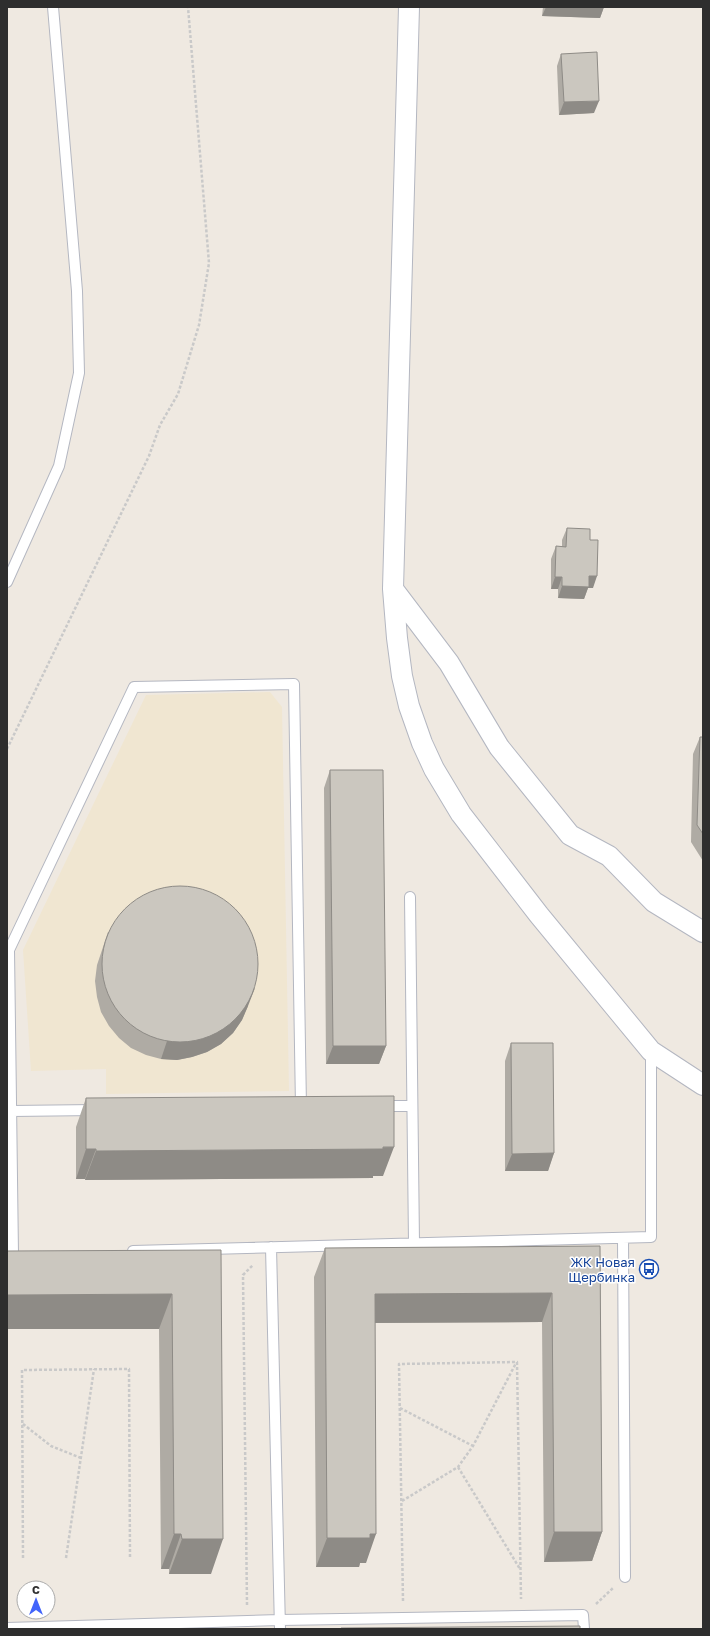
<svg xmlns="http://www.w3.org/2000/svg" width="710" height="1636" viewBox="0 0 710 1636" font-family="'Golos Text',sans-serif">
	<rect width="100%" height="100%" fill="#efe9e1"/>
	<!-- education -->
	<path fill="#f0e6d1" d="M270 692 282 707 289 1091 106 1094V1069L31 1071 23 950 146 695Z"/>
	<g fill="none" stroke-linecap="round" stroke-linejoin="round">
		<!-- service casing -->
		<g stroke="#b4b7c1" stroke-width="12">
			<path id="service" d="M7 582 59 466 79 373 77 291 53 7
				M410 897 414 1243
				M381 1106H412
				M11 1111 96 1110
				M623 1238 625 1577
				M271 1247 280 1629
				M133 1251 651 1237V1051
				M13 1254 9 950 134 687 294 684 301 1107
				M7 1628 280 1620 583 1615 584 1629"/>
		</g>
		<!-- minor casing -->
		<g stroke="#b4b7c1" stroke-width="22">
			<path id="minor" d="M409 7 393 589 397 638 402 676 409 706 422 743 434 769 461 814 539 915 651 1051 703 1085
				M393 589 449 663 499 747 570 835 609 856 654 902 703 932"/>
		</g>
		<!-- path -->
		<path stroke="#c9c9c9" stroke-width="2.5" stroke-dasharray="3 2" stroke-linecap="butt" d="M7 749 149 456 160 425 178 394 199 325 209 263 188 7
			M400 1408 473 1446
			M23 1424 51 1446 81 1458
			M458 1467 520 1569
			M402 1501 458 1467 473 1446 516 1363
			M23 1558 22 1370 129 1369 130 1557
			M66 1558 94 1369
			M403 1601 399 1364 517 1362 521 1599
			M596 1604 613 1588
			M247 1605 243 1275 253 1265"/>
		<!-- service -->
		<use href="#service" stroke="#fff" stroke-width="10"/>
		<!-- minor -->
		<use href="#minor" stroke="#fff" stroke-width="20"/>
	</g>
	<!-- wall -->
	<path fill="#afaba4" d="M543 7H604L600 18 542 16Z
		M561 54 594 113 559 115 557 66Z
		M567 528 590 540 593 588H588L584 599 558 598V589H551V559L556 546 562 547V540Z
		M700 737H703V861L691 842 693 754Z
		M330 770 386 1046 379 1064H326L324 788Z
		M108 932 248 1006 242 1020 233 1033 221 1044 207 1052 192 1057 177 1060 161 1059 146 1055 131 1048 119 1038 109 1026 101 1012 97 997 95 981 97 965Z
		M511 1043 554 1153 548 1171H505V1061Z
		M86 1098 383 1176H373V1178L85 1180V1179H76V1127Z
		M600 1246 602 1532 592 1561 544 1562 542 1322 375 1323 366 1563H360L359 1567H316L314 1277 325 1248Z
		M221 1250 211 1574H169V1569H161L159 1329H7Z"/>
	<!-- shaded-wall -->
	<path fill="#8e8b86" d="M546 7H604L600 18 542 16Z
		M599 101 594 113 559 115 564 102Z
		M589 576H597L593 588H588L584 599 558 598 562 586Z
		M555 577H562L558 589H551Z
		M255 988 248 1006 242 1020 233 1033 221 1044 207 1052 192 1057 177 1060 161 1059 167 1041Z
		M333 1046H386L379 1064H326Z
		M394 1147 383 1176H373V1178L85 1180 96 1151Z
		M86 1149H96L85 1179H76Z
		M554 1153 548 1171H505L512 1154Z
		M552 1293 542 1322 364 1323 375 1294Z
		M172 1294 159 1329H7V1295Z
		M554 1532H602L592 1561 544 1562Z
		M174 1534H181L169 1569H161Z
		M370 1534H376L366 1563H360L359 1567H316L327 1538Z
		M182 1539H223L211 1574H169Z"/>
	<!-- building -->
	<path fill="#cbc7bf" stroke="#8e8b86" d="M597 52 599 101 564 102 561 54Z
		M567 528 590 529V540H598L597 576H589V587L562 586V577H555L556 546 566 547Z
		M700 737H703V834L697 825Z
		M330 770H383L386 1046H333Z
		M102 964a78 78 0 1 1 156 0a78 78 0 1 1-156 0Z
		M511 1043H553L554 1153 512 1154Z
		M394 1096V1147H383V1149L96 1151V1149H86V1098Z
		M600 1246 602 1532H554L552 1293 375 1294 376 1534H370V1538H327L325 1248Z
		M221 1250 223 1539H182L181 1534H174L172 1294 7 1295V1251Z
		M580 1626V1629H341V1628Z"/>
	<!-- icons -->
	<defs>
		<g id="bus-ring" transform="scale(1)"><circle r="9.5" fill="#fff" stroke="#1a4fb4" stroke-width="1.5"/><path d="M-5-6H5V4H4V6H2V4H-2V6H-4V4H-5ZM-3.5-4V0h7V-4ZM-3.5 1.2v1.5H-2V1.2ZM2 1.2v1.5H3.5V1.2Z" fill="#1a4fb4"/></g>
	</defs>
	<g fill-rule="evenodd">
		<use href="#bus-ring" x="649" y="1269"/>
	</g>
	<g text-anchor="middle" dominant-baseline="central" stroke-width="3" stroke-linejoin="round" paint-order="stroke">
		<!-- transit labels -->
		<g font-size="13" fill="#164399" stroke="#fff" text-anchor="end">
			<text x="635" y="1262">ЖК Новая<tspan x="635" dy="15">Щербинка</tspan></text>
		</g>
	</g>
	<!-- border -->
	<rect width="710" height="1636" fill="none" stroke="#2e2e2e" stroke-width="16"/>
	<!-- north arrow -->
	<g transform="translate(36 1600)"><circle r="19" fill="#ffffff" stroke="#ababab"/>
	<path d="M0-3L7 15L0 10L-7 15Z" fill="#4264fb"/>
	<text y="-6" font-size="11" font-weight="bold" text-anchor="middle" fill="#2e2e2e">С</text>
	</g>
</svg>
